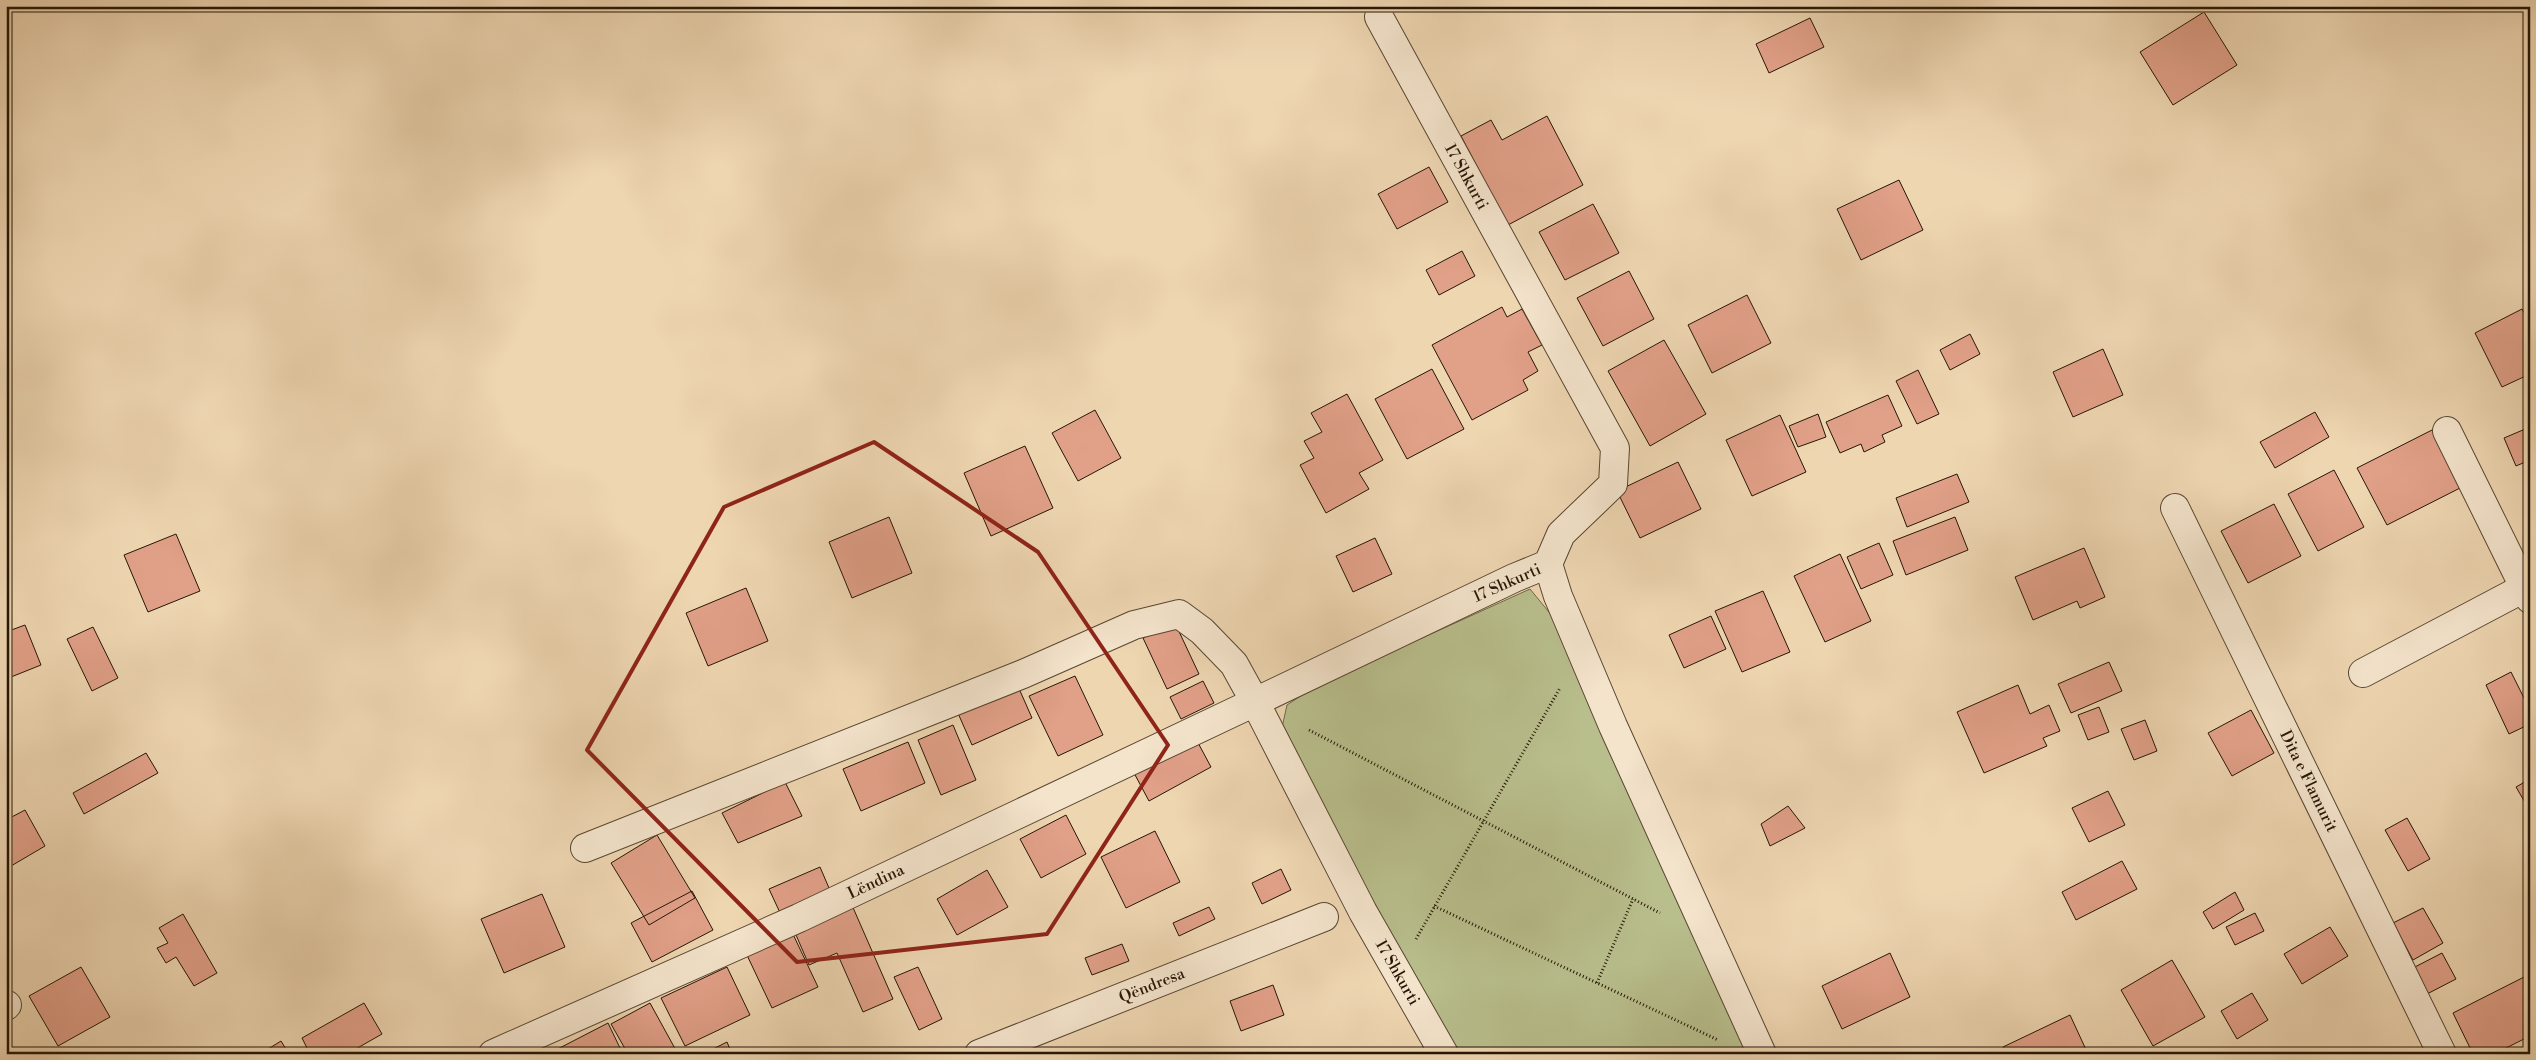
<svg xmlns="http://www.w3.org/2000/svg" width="2536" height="1060" viewBox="0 0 2536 1060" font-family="'Libre Bodoni',serif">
	<rect width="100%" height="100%" fill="#eed6b1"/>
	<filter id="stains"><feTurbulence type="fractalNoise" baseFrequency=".004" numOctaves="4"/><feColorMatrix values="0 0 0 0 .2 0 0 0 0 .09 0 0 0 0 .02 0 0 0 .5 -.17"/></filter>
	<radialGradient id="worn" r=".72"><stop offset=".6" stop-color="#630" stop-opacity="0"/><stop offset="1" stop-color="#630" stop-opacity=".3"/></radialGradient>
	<!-- green -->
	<path fill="#b8be8c" stroke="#6f6a49" d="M1530 589 1553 617 1754 1054H1457L1281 732 1287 705 1314 687Z"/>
	<!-- building -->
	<path fill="#e1a088" stroke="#261606" d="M2204 12 2237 65 2173 105 2140 52Z
		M1810 18 1824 47 1769 73 1756 44Z
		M1547 116 1583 185 1508 225 1461 136 1491 120 1502 140Z
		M1429 167 1448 202 1397 229 1378 194Z
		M1899 180 1923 230 1861 260 1837 209Z
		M1593 204 1619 253 1565 280 1539 232Z
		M1462 251 1475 276 1439 295 1426 270Z
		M1629 271 1654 319 1603 346 1577 298Z
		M1747 295 1771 343 1712 373 1688 325Z
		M1502 307 1507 317 1522 309 1542 345 1528 352 1538 371 1523 380 1528 390 1472 420 1432 345Z
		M2522 309 2530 323V374L2502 387 2475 333Z
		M1970 334 1980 354 1950 370 1940 350Z
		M1664 340 1706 414 1650 446 1608 371Z
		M2103 349 2123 395 2073 417 2053 372Z
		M1432 369 1464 429 1407 459 1375 399Z
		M1918 370 1939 414 1917 424 1896 381Z
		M1347 394 1383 460 1359 473 1369 489 1326 513 1300 465 1314 458 1304 441 1322 432 1311 413Z
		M1888 395 1902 426 1882 435 1885 442 1864 452 1861 444 1840 453 1826 422Z
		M1095 410 1121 458 1078 481 1052 433Z
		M2315 412 2329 437 2275 468 2260 442Z
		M1818 414 1826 437 1798 447 1789 426Z
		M1780 415 1806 472 1752 496 1726 440Z
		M2530 427V460L2516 466 2504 438Z
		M2434 429 2464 486 2387 525 2357 468Z
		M1025 446 1053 508 991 536 964 473Z
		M1678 462 1701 509 1640 538 1617 491Z
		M2334 470 2364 527 2318 551 2288 494Z
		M1957 474 1969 502 1907 527 1896 498Z
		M2274 504 2301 556 2248 583 2221 531Z
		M889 517 912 573 852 598 829 542Z
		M1955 517 1968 550 1906 575 1893 541Z
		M176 534 200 591 148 612 124 555Z
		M1375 538 1392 574 1353 592 1336 556Z
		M1879 543 1893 575 1861 589 1847 557Z
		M2084 548 2105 597 2080 608 2077 601 2033 620 2015 577Z
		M1840 554 1871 621 1825 642 1794 576Z
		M746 588 768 641 708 666 686 613Z
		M1763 591 1790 652 1742 672 1715 611Z
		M1711 616 1726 649 1684 668 1669 635Z
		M1175 623 1199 674 1167 689 1143 638Z
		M25 625 41 665 6 679V632Z
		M93 627 118 678 92 691 67 639Z
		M2109 662 2122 691 2071 713 2058 684Z
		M2511 672 2530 710V724L2509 734 2486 685Z
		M1075 676 1103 735 1058 756 1029 696Z
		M1203 681 1214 703 1181 719 1170 697Z
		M1017 684 1032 718 972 745 957 711Z
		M2018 685 2030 714 2049 705 2060 731 2043 738 2047 746 1984 773 1957 712Z
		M2099 707 2109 732 2088 740 2078 715Z
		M2251 710 2274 753 2232 776 2208 733Z
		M2145 720 2157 751 2134 760 2121 729Z
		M953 725 976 780 941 795 918 740Z
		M1196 739 1211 767 1149 801 1134 773Z
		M908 742 925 783 861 811 843 769Z
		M146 753 158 773 84 814 73 793Z
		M2530 779V811L2516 787Z
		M785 782 802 816 738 843 722 813Z
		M2108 791 2125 825 2089 842 2072 808Z
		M1788 806 1805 828 1770 846 1761 824Z
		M25 810 45 846 6 869V820Z
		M1066 815 1086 854 1041 878 1020 839Z
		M2407 818 2430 859 2408 871 2385 830Z
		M1155 831 1180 882 1126 908 1101 857Z
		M657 835 695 898 649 925 611 863Z
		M2122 861 2137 889 2076 920 2062 892Z
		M820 867 832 895 782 917 769 889Z
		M1281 869 1291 890 1262 904 1252 883Z
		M987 870 1008 907 957 935 937 899Z
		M692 891 713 930 652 962 631 923Z
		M2235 892 2244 910 2213 929 2203 912Z
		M542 894 565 947 504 973 481 919Z
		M851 903 893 999 863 1012 837 953 809 965 793 928Z
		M1209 907 1215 919 1179 936 1173 923Z
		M2423 908 2443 943 2413 960 2393 923Z
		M2255 913 2264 931 2235 945 2226 927Z
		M183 914 217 973 194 986 176 957 166 963 157 948 168 943 159 928Z
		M2330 927 2348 956 2302 984 2284 954Z
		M791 930 818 987 772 1008 745 951Z
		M1122 944 1129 961 1092 975 1085 958Z
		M1890 953 1910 997 1842 1029 1822 986Z
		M2442 953 2456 979 2427 994 2413 968Z
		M2172 960 2205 1017 2153 1046 2121 990Z
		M81 967 110 1017 58 1046 29 996Z
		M727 967 750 1015 685 1046 661 998Z
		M918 967 942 1019 919 1030 894 977Z
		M2530 974V1036L2494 1054H2473L2453 1013Z
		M1273 985 1284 1015 1241 1031 1230 1001Z
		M2252 993 2268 1020 2237 1039 2221 1011Z
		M364 1003 382 1034 347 1054H310L302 1038Z
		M650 1003 678 1054H628L611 1024Z
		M2070 1015 2088 1054H2006L2003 1047Z
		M608 1023 620 1048 609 1054H548Z
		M281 1041 289 1054H260Z
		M727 1042 732 1054H705V1053Z"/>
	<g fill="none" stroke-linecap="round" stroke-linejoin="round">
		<!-- minor casing -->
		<g stroke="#584631" stroke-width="30">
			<g id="minor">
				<path id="s1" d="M1379 17 1615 448 1613 484 1561 534 1548 564 1514 578 1255 702 1363 912 1444 1054"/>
				<path d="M2447 431 2530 599"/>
				<path id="s2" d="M2175 508 2442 1054"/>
				<path d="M1548 564 1558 596 1613 726 1762 1054"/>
				<path d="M2363 673 2524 588"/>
				<path d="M6 1006 7 1005"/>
				<path id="s3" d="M493 1054 799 918 1255 702 1234 664 1202 631 1179 614 1134 625 1023 674 585 848"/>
				<path id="s4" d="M979 1054 1324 917"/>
			</g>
		</g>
		<!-- path -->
		<path stroke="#261606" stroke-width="3" stroke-dasharray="1 2.5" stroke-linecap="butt" d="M1309 730 1660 913
			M1434 906 1718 1040
			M1416 939 1560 688
			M1597 983 1633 899"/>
		<!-- minor -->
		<use href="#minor" stroke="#f4e4cc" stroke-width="28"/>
	</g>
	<!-- marked area -->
	<path fill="none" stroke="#8f2418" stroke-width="4" stroke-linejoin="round" d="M874 442 1038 552 1168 745 1047 934 797 962 587 750 724 507Z"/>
	<g text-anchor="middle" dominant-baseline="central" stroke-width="5" stroke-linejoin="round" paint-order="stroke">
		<!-- street labels -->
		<g font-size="16" fill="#261606" stroke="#f4e4cc">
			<text stroke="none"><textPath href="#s1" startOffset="182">17 Shkurti</textPath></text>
			<text transform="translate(1507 583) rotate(-24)">17 Shkurti</text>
			<text stroke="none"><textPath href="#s2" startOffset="304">Dita e Flamurit</textPath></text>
			<text stroke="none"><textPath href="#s3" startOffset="420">Lëndina</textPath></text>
			<text stroke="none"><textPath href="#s1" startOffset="1262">17 Shkurti</textPath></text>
			<text stroke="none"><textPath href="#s4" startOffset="186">Qëndresa</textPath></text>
		</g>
	</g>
	<!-- margin -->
	<rect width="2536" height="1060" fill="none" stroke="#eed6b1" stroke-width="25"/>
	<rect x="8" y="8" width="2521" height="1045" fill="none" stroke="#261606" stroke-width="2.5"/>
	<rect x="12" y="12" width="2511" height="1035" fill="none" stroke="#261606"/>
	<rect width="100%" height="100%" filter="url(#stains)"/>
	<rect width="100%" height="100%" fill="url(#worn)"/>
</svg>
